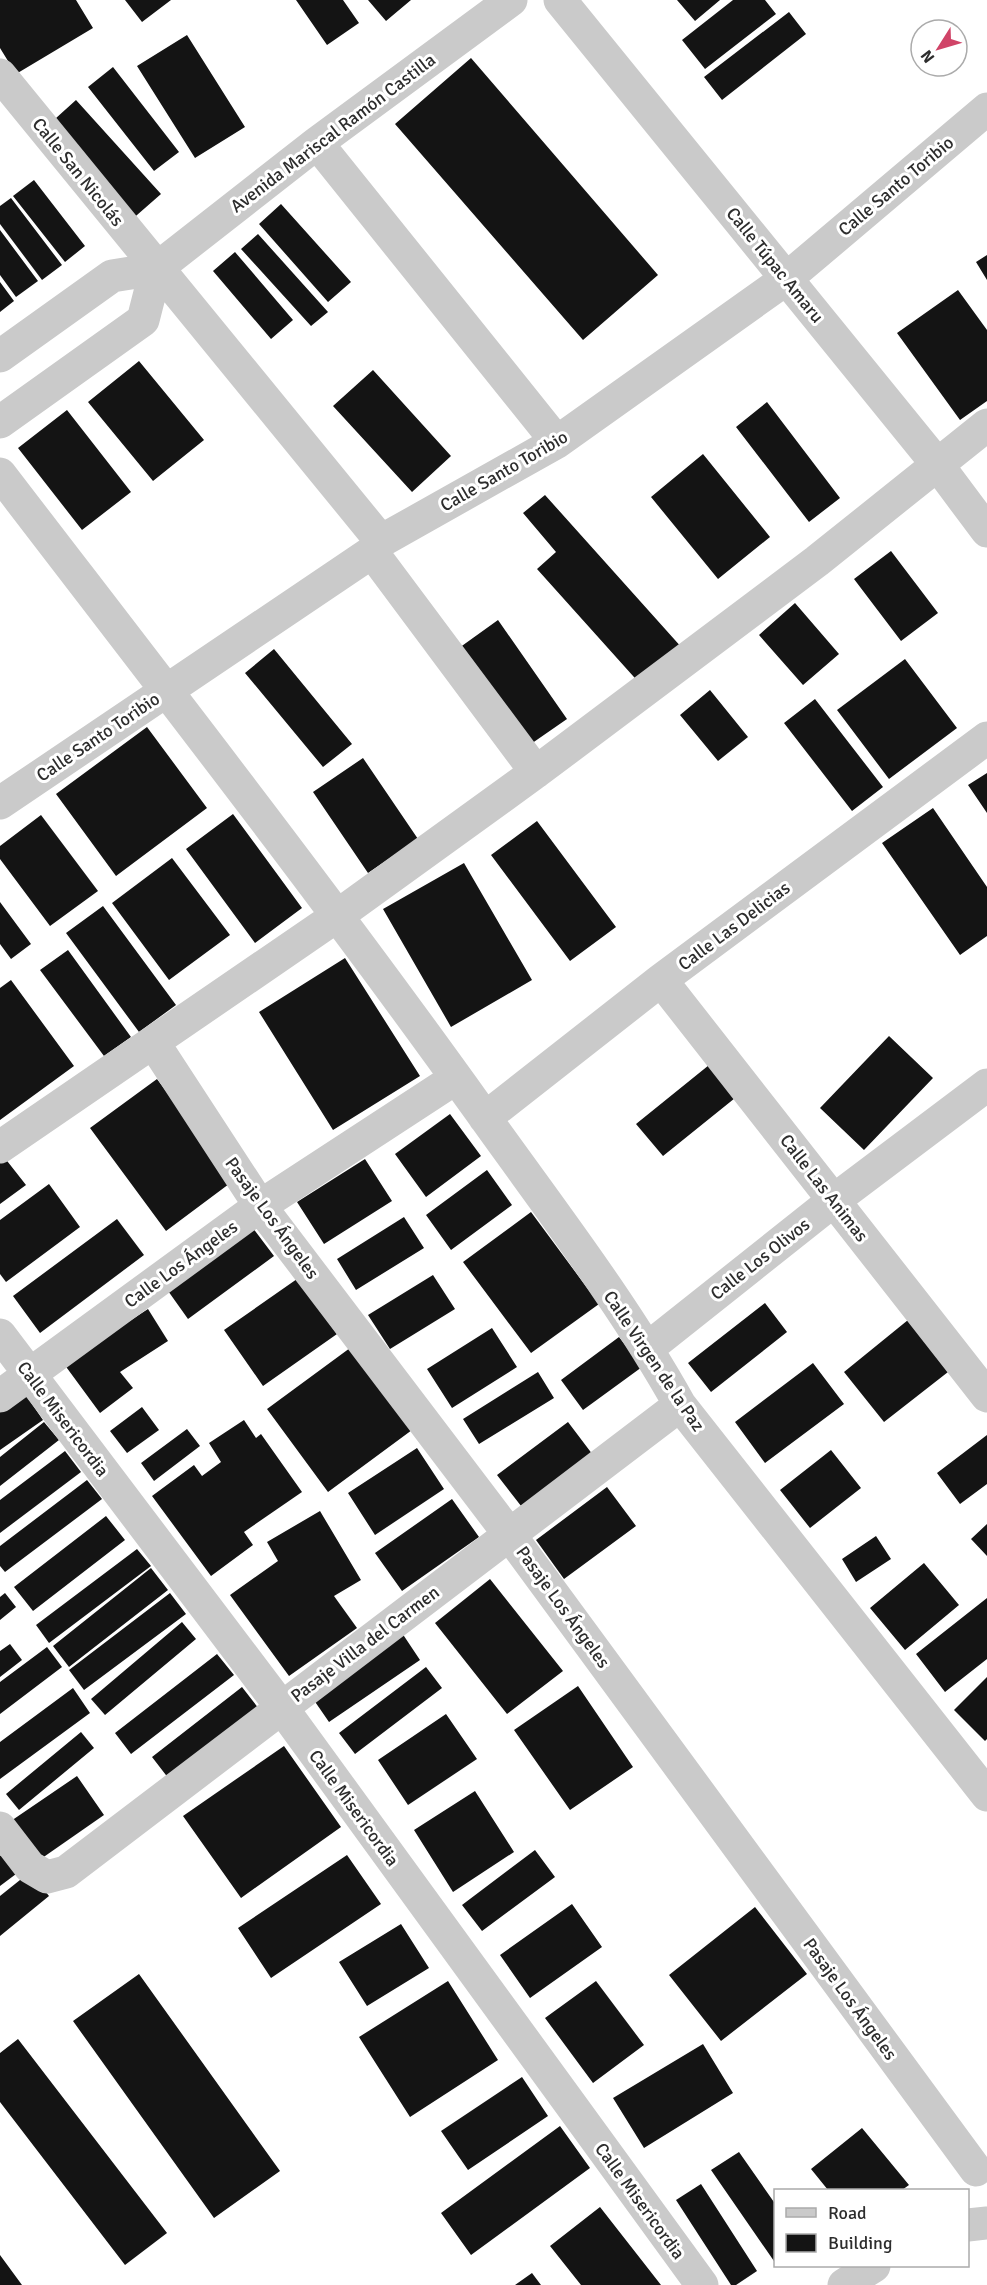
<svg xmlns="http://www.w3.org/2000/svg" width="987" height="2285" viewBox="0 0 987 2285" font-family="Signika,sans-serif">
	<rect width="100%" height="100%" fill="#fff"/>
	<!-- building -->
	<path fill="#141414" d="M0 0H76L93 28 16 74 0 48Z
		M125 0H171L142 22Z
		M296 0H343L359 23 327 45Z
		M368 0H411L386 21Z
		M677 0H720L695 21Z
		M733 0H765L776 14 705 69 682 40Z
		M789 12 806 34 722 100 704 77Z
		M187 35 245 127 195 158 137 66Z
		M471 58 658 275 583 340 395 124Z
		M113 67 179 152 154 171 88 87Z
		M76 100 161 194 129 222 45 128Z
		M34 180 85 246 65 262 13 196Z
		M11 198 62 265 42 280 0 224V206Z
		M281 204 351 282 328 302 259 224Z
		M0 230 38 281 16 297 0 275Z
		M258 234 328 312 311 326 241 249Z
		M235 252 293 320 271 339 213 271Z
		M987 255V280L976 262Z
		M0 282 14 301 0 312Z
		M958 290 987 330V401L960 420 897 333Z
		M139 361 204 440 153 481 88 402Z
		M373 370 451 456 412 492 333 406Z
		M767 402 840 498 809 522 736 427Z
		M67 410 131 492 82 530 18 448Z
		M703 454 770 537 718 579 651 497Z
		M545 495 683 649 642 686 537 569 556 552 523 513Z
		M891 551 938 613 901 641 854 579Z
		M795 603 839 654 803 685 759 635Z
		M498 620 567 719 528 746 459 648Z
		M274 649 352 744 323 767 245 673Z
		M905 659 957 728 889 779 837 710Z
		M710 690 748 737 718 761 680 715Z
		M815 699 883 787 852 811 784 723Z
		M147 727 207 808 116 876 56 794Z
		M363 758 418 839 368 873 313 792Z
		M987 773V813L968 785Z
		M933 808 987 887V936L960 955 882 843Z
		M233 814 302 908 255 943 186 849Z
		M41 815 98 891 50 926 0 859V846Z
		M537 821 616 927 570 961 491 855Z
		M172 858 230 935 169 980 112 903Z
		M464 863 532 980 451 1027 383 909Z
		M0 902 31 944 11 959 0 944Z
		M103 906 176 1005 139 1032 66 933Z
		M68 950 131 1037 104 1056 40 970Z
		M345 958 420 1076 333 1130 259 1012Z
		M11 980 74 1066 0 1120V988Z
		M889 1036 933 1078 864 1150 820 1108Z
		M714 1061 740 1094 663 1156 636 1124Z
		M157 1079 233 1181 166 1231 90 1128Z
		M450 1114 481 1156 426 1197 395 1154Z
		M4 1157 26 1185 0 1204V1160Z
		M365 1159 392 1201 324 1244 297 1202Z
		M487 1170 512 1205 451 1250 426 1215Z
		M49 1184 80 1227 6 1282 0 1274V1220Z
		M531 1212 599 1304 531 1353 463 1262Z
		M404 1217 424 1248 356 1290 337 1259Z
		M117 1219 144 1255 40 1333 13 1296Z
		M246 1219 274 1256 188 1319 161 1281Z
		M433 1275 455 1309 390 1349 368 1315Z
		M297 1279 337 1334 263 1386 224 1330Z
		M765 1303 787 1332 711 1392 688 1363Z
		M148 1309 168 1341 120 1372 133 1388 100 1413 64 1364Z
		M908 1320 948 1372 884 1422 844 1372Z
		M492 1328 517 1367 452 1408 427 1369Z
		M619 1337 642 1367 583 1410 561 1380Z
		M350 1348 412 1430 328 1492 267 1409Z
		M813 1363 844 1404 765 1463 735 1422Z
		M538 1372 554 1398 479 1444 463 1419Z
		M25 1394 43 1420 0 1450V1412Z
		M142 1407 159 1430 127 1453 110 1431Z
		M244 1420 256 1438 261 1434 302 1492 244 1532 253 1545 211 1576 152 1496 194 1465 202 1476 221 1462 209 1443Z
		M44 1422 59 1440 0 1486V1457Z
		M568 1422 596 1459 525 1511 497 1475Z
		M187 1429 200 1446 154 1481 141 1463Z
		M987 1435V1484L960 1504 937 1473Z
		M417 1448 444 1489 375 1535 348 1493Z
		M831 1450 861 1488 810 1528 780 1490Z
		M65 1451 81 1472 0 1533V1500Z
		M87 1480 102 1499 5 1572 0 1566V1546Z
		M607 1487 636 1526 564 1579 536 1540Z
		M452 1499 479 1537 402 1591 375 1553Z
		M320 1511 361 1580 334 1596 357 1628 289 1676 230 1595 278 1561 267 1542Z
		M106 1516 125 1540 33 1611 14 1587Z
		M987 1524V1556L971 1539Z
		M876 1536 891 1559 856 1582 842 1559Z
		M137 1549 151 1566 49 1643 36 1625Z
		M924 1563 959 1605 905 1650 870 1608Z
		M151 1568 168 1590 69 1667 53 1646Z
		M490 1579 563 1671 507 1714 435 1623Z
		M5 1593 16 1607 0 1620V1597Z
		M170 1593 186 1614 84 1690 69 1670Z
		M987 1598V1659L945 1692 916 1654Z
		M182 1622 196 1639 105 1715 91 1699Z
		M400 1630 420 1660 329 1722 309 1693Z
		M10 1644 22 1660 0 1677V1651Z
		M47 1647 62 1667 0 1714V1682Z
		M217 1654 234 1675 131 1754 115 1733Z
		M426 1667 442 1688 355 1754 339 1733Z
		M987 1677V1739L985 1741 954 1710Z
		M578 1686 633 1767 570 1810 514 1730Z
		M242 1687 259 1709 169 1779 152 1757Z
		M73 1688 90 1713 0 1779V1742Z
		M446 1714 477 1759 408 1805 378 1760Z
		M81 1732 94 1748 19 1810 6 1794Z
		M284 1746 341 1827 241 1898 183 1816Z
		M77 1776 104 1815 35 1863 8 1823Z
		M475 1791 514 1852 453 1892 414 1830Z
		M535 1850 555 1877 482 1931 462 1905Z
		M6 1851 20 1871 0 1886V1856Z
		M347 1855 381 1904 271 1978 238 1928Z
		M30 1872 49 1896 0 1936V1896Z
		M572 1904 602 1947 530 1998 500 1955Z
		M755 1907 807 1974 721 2041 669 1975Z
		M401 1924 429 1968 367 2006 339 1962Z
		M139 1974 280 2171 214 2218 73 2021Z
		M448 1981 498 2060 410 2117 359 2037Z
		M596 1981 644 2045 593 2083 545 2018Z
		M18 2039 167 2233 125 2265 0 2102V2053Z
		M703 2044 733 2093 644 2148 613 2098Z
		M522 2077 548 2116 468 2170 441 2131Z
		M560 2126 590 2168 471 2255 441 2213Z
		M862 2128 909 2185 902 2190H828L811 2169Z
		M739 2152 776 2205V2264L711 2170Z
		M701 2184 757 2271 736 2285H731L676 2200Z
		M600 2207 661 2285H581L550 2246Z
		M0 2255 22 2285H0Z
		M532 2273 541 2285H515Z"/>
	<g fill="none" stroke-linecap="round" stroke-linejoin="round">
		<!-- minor -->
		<path stroke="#cacaca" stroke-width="33" d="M560 0 937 464 987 531
			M0 75 381 541
			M317 143 557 442
			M0 356 112 276 156 269 317 143 511 0
			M0 422 143 320 156 269
			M0 474C161 684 324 893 478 1108 547 1205 622 1301 680 1405L987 1795
			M372 552 536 772
			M0 803 372 552 381 541 557 442 786 279 987 109
			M661 980 987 1396
			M153 1042 260 1206 509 1534 976 2170
			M485 1118 661 980 987 738
			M0 1147 337 916 536 772 817 561 987 425
			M0 1335 282 1708 702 2285
			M648 1348 833 1201 987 1085
			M0 1396 260 1206 456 1078
			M0 1828 30 1867 47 1877 66 1872 680 1405
			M968 2225 987 2223
			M844 2285 874 2266"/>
	</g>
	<g text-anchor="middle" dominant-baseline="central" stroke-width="6" stroke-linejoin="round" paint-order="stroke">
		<!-- street labels -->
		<g font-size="18" fill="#2d2d2d" stroke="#fff">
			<text transform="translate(333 133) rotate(-37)">Avenida Mariscal Ramón Castilla</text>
			<text transform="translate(78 172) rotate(51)">Calle San Nicolás</text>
			<text transform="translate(896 186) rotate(-40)">Calle Santo Toribio</text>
			<text transform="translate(775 265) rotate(51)">Calle Túpac Amaru</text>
			<text transform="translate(504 471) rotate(-30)">Calle Santo Toribio</text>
			<text transform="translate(98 737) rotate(-34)">Calle Santo Toribio</text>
			<text transform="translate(734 926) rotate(-37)">Calle Las Delicias</text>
			<text transform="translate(824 1188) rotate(52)">Calle Las Animas</text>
			<text transform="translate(272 1218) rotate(54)">Pasaje Los Ángeles</text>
			<text transform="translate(760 1259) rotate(-38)">Calle Los Olivos</text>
			<text transform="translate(181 1264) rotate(-36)">Calle Los Ángeles</text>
			<text transform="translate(654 1361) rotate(56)">Calle Virgen de la Paz</text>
			<text transform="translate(63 1419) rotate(53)">Calle Misericordia</text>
			<text transform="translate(563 1607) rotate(54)">Pasaje Los Ángeles</text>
			<text transform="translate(365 1644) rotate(-37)">Pasaje Villa del Carmen</text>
			<text transform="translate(354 1808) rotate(54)">Calle Misericordia</text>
			<text transform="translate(850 1999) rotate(54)">Pasaje Los Ángeles</text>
			<text transform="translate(640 2201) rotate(54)">Calle Misericordia</text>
		</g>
	</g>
	<!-- legend -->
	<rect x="774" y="2189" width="195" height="78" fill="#ffffff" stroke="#ababab" stroke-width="1.5"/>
	<rect x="786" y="2208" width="30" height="9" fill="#cacaca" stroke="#ababab" stroke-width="1.5"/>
	<text x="828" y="2219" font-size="18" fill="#2d2d2d">Road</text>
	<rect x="786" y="2234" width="30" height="18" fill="#141414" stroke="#ababab" stroke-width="1.5"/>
	<text x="828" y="2249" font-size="18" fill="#2d2d2d">Building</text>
	<!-- north arrow -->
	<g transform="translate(939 48) rotate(233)"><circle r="28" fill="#ffffff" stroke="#ababab" stroke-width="1.5"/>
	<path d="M0-4.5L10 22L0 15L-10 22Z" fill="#d04468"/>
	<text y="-9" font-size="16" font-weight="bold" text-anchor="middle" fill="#2d2d2d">N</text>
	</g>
</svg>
